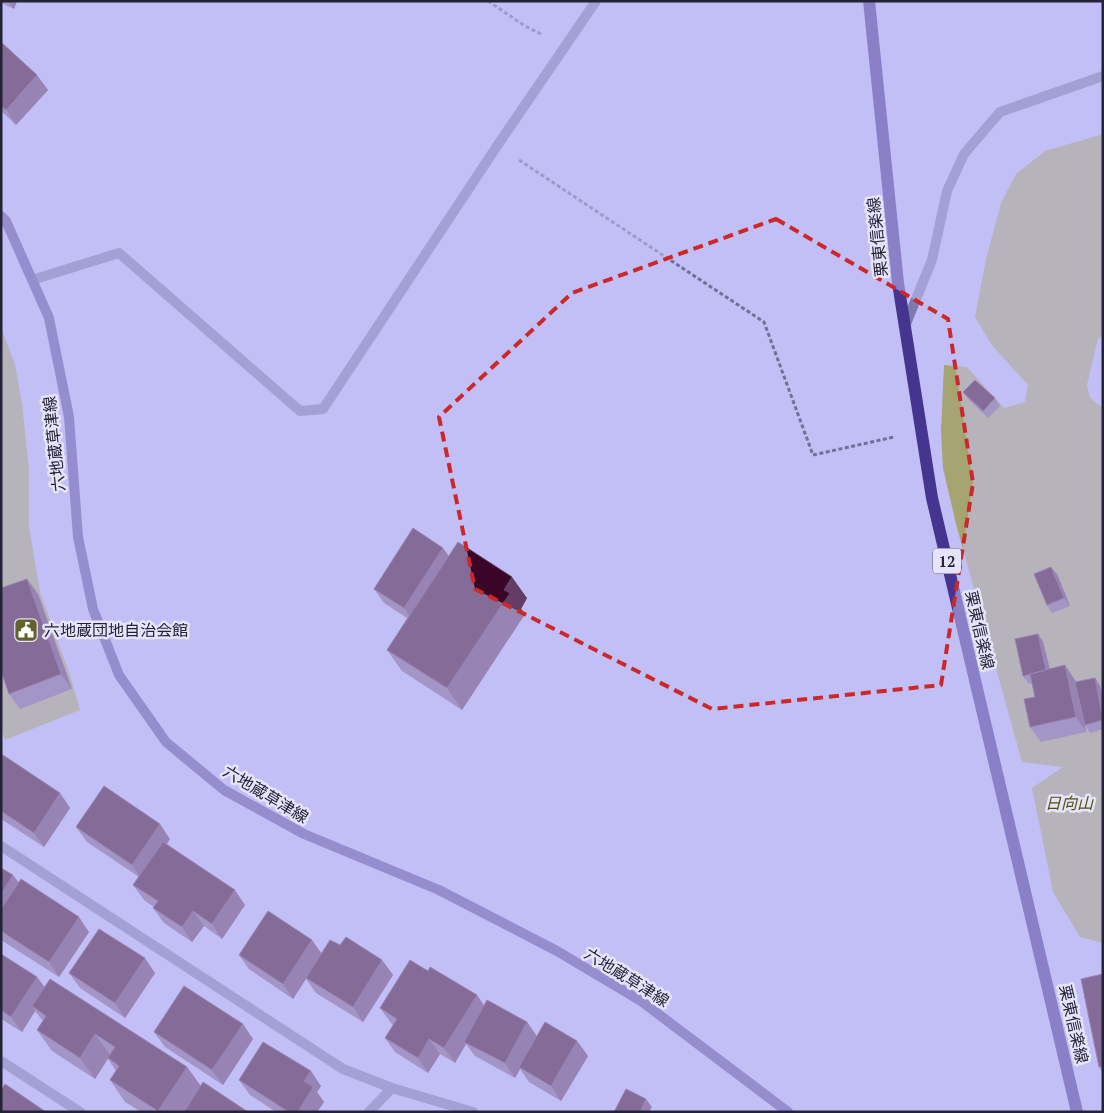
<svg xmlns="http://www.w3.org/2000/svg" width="1104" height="1113" viewBox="0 0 1104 1113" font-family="'PT Serif','Noto Sans JP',serif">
	<rect width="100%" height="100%" fill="#c2bff6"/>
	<!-- green -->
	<path fill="#a6a572" d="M1103 134V334L1098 339 1087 385 1090 398 1103 408V943L1080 937 1053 892 1032 788 1063 767 1022 762 956 524 943 468 941 431 944 365 967 367 1004 408 1025 402 1028 385 991 344 975 317 986 259 1001 203 1016 174 1045 151Z
		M1 327 15 365 22 404 29 468V527L40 592 70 675 80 710 5 740 1 729Z"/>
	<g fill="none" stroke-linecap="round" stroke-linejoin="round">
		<!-- path -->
		<path stroke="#727096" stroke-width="3" stroke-dasharray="4 2.5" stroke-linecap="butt" d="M488 1 525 26 543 35
			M519 160 764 322 813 455 894 437"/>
		<!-- lane -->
		<path stroke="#7d7aad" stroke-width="10" d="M905 326 932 260 947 191 964 154 1000 112 1103 76"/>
		<!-- street -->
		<path stroke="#7d7aad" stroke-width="10" d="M32 280 119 253 300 411 323 409 497 146 596 1
			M1 846 343 1069 392 1088
			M1 1061 80 1112
			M369 1112 392 1088 473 1112"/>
		<!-- secondary -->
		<path stroke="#5c539e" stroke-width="10" d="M1 216 6 221 49 318 69 417 78 537 93 609 119 675 166 742 224 790 304 834 439 890 557 951 641 1001 788 1112"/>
		<!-- primary -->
		<path stroke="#463491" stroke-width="12" d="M869 1 898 283 932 498 1077 1112"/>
	</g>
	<!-- wall -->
	<path fill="#7e628e" d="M1 1H17L14 9 1 3Z
		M1 42 48 90 16 125 1 111Z
		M963 392 995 398 1000 406 988 418 969 400Z
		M449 556 527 598 521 609 525 614 462 710 402 671 387 650 407 618 384 603 374 589Z
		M1057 574 1070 606 1052 613 1047 605Z
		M27 579 38 594 72 689 20 709 9 694Z
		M1038 634 1043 642 1050 669 1075 680 1076 682 1095 678 1100 686 1103 700V729L1090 733 1085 725 1086 732 1041 742 1030 727 1035 697 1032 683 1029 684 1023 676Z
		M1 758 60 793 70 808 44 847 1 819Z
		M76 827 170 839 167 844 245 905 222 939 204 926 192 942 164 923 153 908 154 907 144 900 133 885 139 877 87 842Z
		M1 868 13 875 19 883 89 932 59 977 1 940Z
		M340 945 382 960 393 975 363 1022 316 993 306 979 293 999 249 969 239 955 321 953Z
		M1 954 37 977 45 988 187 1067 201 1086 248 1112H141L125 1102 110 1080 116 1071 108 1059 95 1079 52 1051 37 1030 43 1021 35 1011 22 1032 1 1019Z
		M428 971 477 995 484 1006 527 1022 537 1036 577 1041 588 1056 561 1101 529 1082 520 1069 515 1078 475 1056 466 1044 455 1063 440 1054 428 1073 395 1052 385 1038 393 1025 391 1023 380 1008Z
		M69 973H155L125 1018 80 988Z
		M1103 974V1073L1099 1067Z
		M154 1032 253 1039 223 1085 165 1047Z
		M239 1080 321 1086 317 1092 324 1102 317 1112H276L250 1095Z"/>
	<!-- shaded-wall -->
	<path fill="#633d65" d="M8 1H17L14 9Z
		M37 75 48 90 16 125 6 110Z
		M443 548 454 563 414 623 404 608Z
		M1051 567 1057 574 1070 606 1064 598Z
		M512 577 527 598 521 609 525 614 462 710 447 688Z
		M27 579 38 594 72 689 61 674Z
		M1038 634 1043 642 1052 679 1047 671Z
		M1065 665 1075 680 1086 732 1076 717Z
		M1095 678 1100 686 1103 700V720Z
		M60 793 70 808 44 847 34 833Z
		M160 824 170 839 142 880 132 865Z
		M13 875 24 890 1 925V894Z
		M235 890 245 905 222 939 212 924Z
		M193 911 204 926 192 942 182 927Z
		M79 917 89 932 59 977 49 962Z
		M312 940 322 954 293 999 283 984Z
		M145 958 155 973 125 1018 115 1003Z
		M382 960 393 975 363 1022 353 1007Z
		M37 977 48 992 32 1006 35 1011 22 1032 11 1017Z
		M477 995 487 1010 464 1042 466 1044 455 1063 444 1048Z
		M527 1022 537 1037 519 1067 520 1069 515 1078 505 1063Z
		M243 1024 253 1039 223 1085 212 1070Z
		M95 1034 110 1055 95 1079 80 1058Z
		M429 1039 440 1054 428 1073 418 1058Z
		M577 1041 588 1056 561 1101 551 1086Z
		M187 1067 202 1088 187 1112H159L158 1111Z
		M311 1071 321 1086 317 1092 324 1102 317 1112H298L304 1081Z
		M646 1099 652 1107 649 1112H640Z"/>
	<!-- building -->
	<path fill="#3a0527" stroke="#633d65" d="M1 42 37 75 6 110 1 106Z
		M975 380 995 398 983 411 963 392Z
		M413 528 443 548 404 608 374 589Z
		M458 542 512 577 504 590 510 593 447 688 387 650Z
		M1051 567 1064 598 1047 605 1034 574Z
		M27 579 61 674 9 694 1 671V588Z
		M1038 634 1046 670 1023 676 1015 639Z
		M1065 665 1076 717 1030 727 1024 699 1035 697 1030 674Z
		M1095 678 1103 720 1085 725 1075 682Z
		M3 755 60 793 34 833 1 811V758Z
		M104 786 160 824 132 865 76 827Z
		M163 842 235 890 212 924 193 911 182 927 153 908 158 901 133 885Z
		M1 868 13 875 1 894Z
		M21 879 79 917 49 962 1 931V909Z
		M268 911 312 940 283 984 239 955Z
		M99 929 145 958 115 1003 69 973Z
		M346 937 382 960 353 1007 306 978 330 940 340 945Z
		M1 954 37 977 11 1017 1 1010Z
		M410 960 428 971 430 967 477 995 444 1048 429 1039 418 1058 385 1038 397 1019 380 1008Z
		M1103 974V1066L1099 1067 1081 979Z
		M50 979 187 1067 158 1111 110 1080 119 1066 108 1058 115 1047 95 1034 80 1058 37 1030 46 1016 32 1006Z
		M184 986 243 1024 212 1070 154 1032Z
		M487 1000 527 1022 505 1063 464 1042Z
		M545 1022 577 1041 551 1086 519 1067Z
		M263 1042 311 1071 304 1081 313 1087 298 1112H289L239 1080Z
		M203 1082 248 1112H184Z
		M5 1084 46 1112H1V1090Z
		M626 1089 646 1099 640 1112H614Z"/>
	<!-- marked area -->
	<path d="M0 0H1104V1113H0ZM776 219 948 319 973 483 941 685 712 709 475 589 439 417 572 293Z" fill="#c2bff6" fill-opacity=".55" fill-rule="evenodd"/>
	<path fill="none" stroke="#cd2829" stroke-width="4" stroke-dasharray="10 6" stroke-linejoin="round" d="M776 219 948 319 973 483 941 685 712 709 475 589 439 417 572 293Z"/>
	<!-- icons -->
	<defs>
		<g id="civic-square" transform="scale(1.25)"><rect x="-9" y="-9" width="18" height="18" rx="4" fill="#63612e" stroke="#e5e4fb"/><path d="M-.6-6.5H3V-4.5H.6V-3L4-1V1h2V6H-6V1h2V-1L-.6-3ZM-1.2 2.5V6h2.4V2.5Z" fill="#fff"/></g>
	</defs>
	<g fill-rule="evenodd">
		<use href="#civic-square" x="26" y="630"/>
	</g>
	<g text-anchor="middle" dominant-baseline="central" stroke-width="5" stroke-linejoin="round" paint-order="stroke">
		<!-- shield labels -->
		<rect fill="#e5e4fb" stroke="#5d5c71" stroke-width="1" x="933" y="548.5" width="28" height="25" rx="4"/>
		<g font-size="15" font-weight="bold" fill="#232236">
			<text x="947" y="561">12</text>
		</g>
		<!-- street labels -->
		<g font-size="16" fill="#232236" stroke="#e5e4fb">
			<text transform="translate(877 237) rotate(-96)">栗東信楽線</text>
			<text transform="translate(54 444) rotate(-96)">六地蔵草津線</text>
			<text transform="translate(980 630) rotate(77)">栗東信楽線</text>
			<text transform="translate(266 794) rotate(31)">六地蔵草津線</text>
			<text transform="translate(627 977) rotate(32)">六地蔵草津線</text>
			<text transform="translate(1074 1024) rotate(77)">栗東信楽線</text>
		</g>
		<!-- poi labels -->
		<g font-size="16" fill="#232236" stroke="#e5e4fb" text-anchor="start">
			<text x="44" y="630">六地蔵団地自治会館</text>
		</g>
		<!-- park labels -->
		<g font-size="16" font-style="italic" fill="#54510c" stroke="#e5e4fb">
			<text x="1069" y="803">日向山</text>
		</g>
	</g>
	<!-- border -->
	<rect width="1104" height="1113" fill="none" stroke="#232236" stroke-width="5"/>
</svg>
